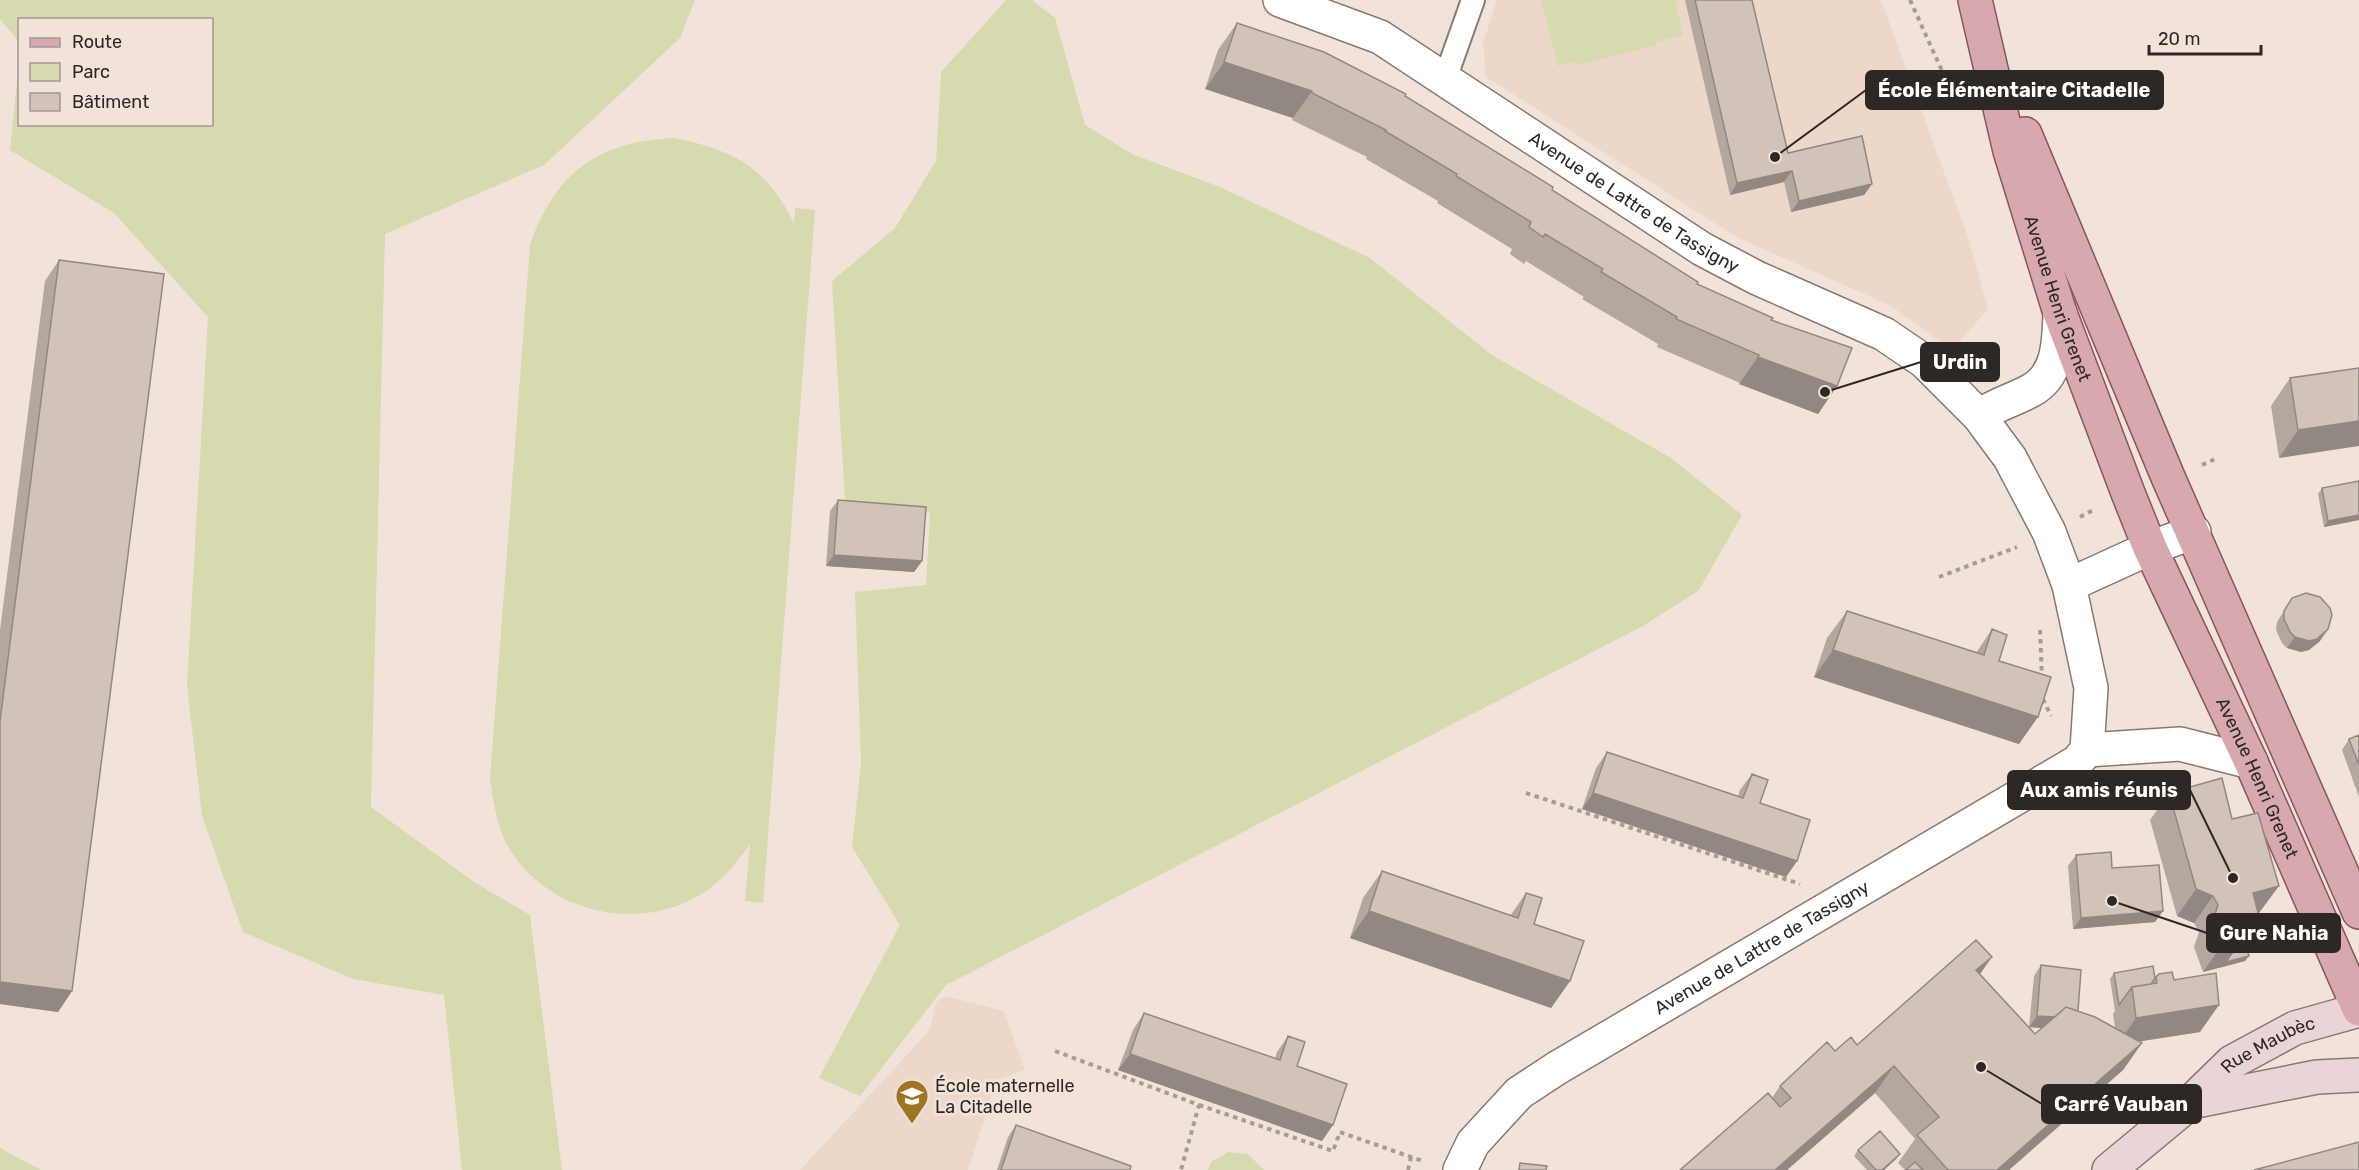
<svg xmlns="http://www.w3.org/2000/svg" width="2359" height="1170" viewBox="0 0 2359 1170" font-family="Rubik,sans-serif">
	<rect width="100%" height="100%" fill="#f2e3da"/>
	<!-- built -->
	<path fill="#edd7c9" d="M1497 0H1881L1969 240 1988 309 1952 350 1891 306 1738 238 1486 77 1483 43Z
		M945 996 1004 1011 1025 1070 997 1080 968 1170H800L929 1031 937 1001Z"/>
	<!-- green -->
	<path fill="#d7d9af" d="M0 0H695L680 38 544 165 385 234 371 807 474 882 530 915 562 1170H462L444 995 353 979 243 932 202 816 187 685 208 317 114 213 10 150 19 62 20 124H212V20H20L19 42 0 19Z
		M1006 0H1032L1055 18 1085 125 1132 154 1220 187 1370 258 1492 355 1671 458 1742 515 1699 590 1645 625 946 985 860 1096 819 1078 900 925 852 847 861 764 855 592 926 585 930 513 845 501 832 281 895 228 936 161 941 72Z
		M1541 0H1675L1683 35 1656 42V45L1578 65 1577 61 1558 66Z
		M675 138C735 151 767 167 794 224L795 208 815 210 763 903 745 901 750 844C739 859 729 873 714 885 652 935 555 918 512 853 497 831 494 804 490 779L530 245C555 173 598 141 675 138Z
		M0 1148 41 1170H0Z
		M1228 1152 1248 1154 1264 1170H1208L1211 1162Z"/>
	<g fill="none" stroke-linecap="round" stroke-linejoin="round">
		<!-- lane casing -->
		<g stroke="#877971" stroke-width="26">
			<path id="lane" d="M1445 79 1473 0"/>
		</g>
		<!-- street casing -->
		<g stroke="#877971" stroke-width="36">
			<g id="street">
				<path id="s1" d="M1280 0 1380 37 1702 249 1757 278 1884 334 1925 362 1979 416 2010 458 2049 532 2069 585"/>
				<path d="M1979 416C1995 405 2013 400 2030 391 2059 376 2059 342 2060 313"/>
				<path d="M2087 750 2180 744 2251 762"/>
				<path id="s2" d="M1460 1170 1473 1143 1519 1093 1557 1068 2077 762 2087 750 2091 688 2069 585 2150 548 2194 532"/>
			</g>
		</g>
		<!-- secondary casing -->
		<g stroke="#877971" stroke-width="36">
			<g id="secondary">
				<path d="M2191 1102 2317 1077 2359 1075"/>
				<path id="s3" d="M2109 1170 2191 1102 2232 1062 2295 1028 2359 1010"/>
			</g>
		</g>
		<!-- primary casing -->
		<g stroke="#8b565b" stroke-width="36">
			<g id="primary">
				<path id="s4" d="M1975 0 2010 151 2060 313 2128 493 2150 548 2251 762 2359 1009"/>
				<path d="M2025 134 2168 477 2359 912"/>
			</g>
		</g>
		<!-- path -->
		<path stroke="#a79c95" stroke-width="4" stroke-dasharray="4.5 4.5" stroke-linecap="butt" d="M1910 0 1957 104
			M2033 78 2041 102
			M2202 465 2215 459
			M2080 517 2095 509
			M1939 577 2017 547
			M2040 630 2042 679
			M2043 699 2051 716
			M1526 793 1800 884
			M1055 1051 1199 1105 1181 1170
			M1199 1105 1333 1151 1340 1132 1425 1162
			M1408 1170 1411 1157"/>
		<!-- lane -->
		<use href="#lane" stroke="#fff" stroke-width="22"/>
		<!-- street -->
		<use href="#street" stroke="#fff" stroke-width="33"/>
		<!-- secondary -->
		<use href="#secondary" stroke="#ebd4d6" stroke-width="33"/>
		<!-- primary -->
		<use href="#primary" stroke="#d7a8ae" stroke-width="33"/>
	</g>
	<!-- wall -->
	<path fill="#b4a7a0" d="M1685 0H1752L1788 153 1872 184 1864 195 1791 212 1784 182 1730 195Z
		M1237 23 1405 96 1552 190 1697 284 1771 320 1837 386 1818 414 1739 384 1740 383 1657 347 1658 344 1582 299 1584 297 1526 261 1524 264 1510 254 1512 249 1437 203 1438 201 1366 159 1367 157 1292 120 1293 118 1205 89 1218 50Z
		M59 260 72 991 58 1012 0 1004V630L45 281Z
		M2359 368 2279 458 2271 406 2290 378Z
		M2359 481V520L2324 527 2318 494 2322 488Z
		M838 500 922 561 914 572 826 566 830 511Z
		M2292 598 2320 641 2309 650 2301 652 2287 648 2282 643 2276 630 2277 622Z
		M1847 611 1976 653 1992 629 2019 744 1814 677 1827 638Z
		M2359 735V797L2342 750 2349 739Z
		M1607 752 1738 796 1740 790 1752 774 1760 803 1797 861 1786 877 1582 809 1596 768Z
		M2169 793 2232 819 2259 913 2258 914 2262 928 2247 949 2245 961 2203 972 2194 947 2199 932 2194 923 2177 916 2150 820Z
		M2076 855 2112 868 2163 911 2155 922 2073 929 2068 866Z
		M1382 871 1510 916 1526 893 1534 924 1570 981 1551 1008 1350 938 1363 898Z
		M2041 965 2078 1011 2115 1028 2113 1014 2115 1011 2110 979 2114 973 2155 978 2159 974 2174 980 2200 1032 2140 1041 2142 1043 2123 1070 2009 1170H1905L1898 1163 1915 1139 1875 1093 1787 1170 1772 1098 1780 1086 1835 1051 1857 1045 1980 974 2035 1034 2042 1028 2029 1027 2034 976Z
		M1144 1013 1275 1058 1277 1052 1288 1036 1322 1141 1118 1070 1133 1030Z
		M1016 1125 1130 1170H997L1008 1137Z
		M1858 1150 1896 1159 1884 1170H1867L1854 1156Z"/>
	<!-- shaded-wall -->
	<path fill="#928882" d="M1224 62 1312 91 1293 118 1205 89Z
		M1792 171 1784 182 1730 195 1737 183Z
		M1872 184 1864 195 1791 212 1799 201Z
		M1758 357 1837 386 1818 414 1739 384Z
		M2359 421V446L2279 458 2298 430Z
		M2359 515V520L2324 527 2328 521Z
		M834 555 922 561 914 572 826 566Z
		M2328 629 2320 641 2309 650 2301 652 2287 648 2295 637Z
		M1833 650 2038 717 2019 744 1814 677Z
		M1593 793 1797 861 1786 877 1582 809Z
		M2279 886 2259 913 2234 920 2253 893Z
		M2196 889 2213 896 2194 923 2177 916Z
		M1369 911 1570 981 1551 1008 1350 938Z
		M2163 911 2155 922 2073 929 2081 918Z
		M2262 928 2243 955 2249 956 2245 961 2203 972 2222 945 2239 934Z
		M1992 957 1973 984 1976 970Z
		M0 982 72 991 58 1012 0 1004Z
		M2219 1005 2200 1032 2117 1045 2136 1018Z
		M2037 1016 2077 1018 2069 1030 2029 1027Z
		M2142 1043 2123 1070 2009 1170H1997Z
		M1130 1054 1333 1125 1322 1141 1118 1070Z
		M1894 1066 1875 1093 1787 1170H1775Z
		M1900 1154 1896 1159 1884 1170H1882Z"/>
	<!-- building -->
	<path fill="#d1c2ba" stroke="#928882" stroke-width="1.5" d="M1695 0H1752L1788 153 1862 136 1872 184 1799 201 1792 171 1737 183Z
		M1237 23 1324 52 1406 94 1405 96 1553 187 1552 190 1698 282 1697 284 1773 318 1771 320 1852 348 1837 386 1758 357 1759 355 1676 319 1677 317 1601 272 1603 269 1545 234 1543 237 1529 227 1531 222 1456 176 1457 174 1385 131 1386 130 1312 93V91L1224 62Z
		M59 260 164 274 72 991 0 982V721Z
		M2359 368V421L2298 430 2290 378Z
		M2359 481V515L2328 521 2322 488Z
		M838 500 926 507 922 561 834 555Z
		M2306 593 2320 597 2330 608 2332 615 2328 629 2317 639 2309 641 2295 637 2290 632 2284 619V611L2292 598Z
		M1847 611 1984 655 1992 629 2007 635 1999 661 2051 677 2038 717 1833 650Z
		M2359 735V765L2349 739Z
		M1607 752 1743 798 1752 774 1768 780 1760 803 1810 820 1797 861 1593 793Z
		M2222 778 2232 819 2258 813 2279 886 2253 893 2262 928 2239 934 2241 940 2222 945 2213 920 2218 905 2213 896 2196 889 2169 793Z
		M2111 852 2112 868 2159 865 2163 911 2081 918 2076 855Z
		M1382 871 1518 918 1526 893 1542 898 1534 924 1584 941 1570 981 1369 911Z
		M1976 940 1992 957 1976 970 2035 1034 2066 1007 2095 1017 2142 1043 1997 1170H1948L1917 1135 1939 1117 1894 1066 1775 1170H1680L1768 1093 1780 1107 1791 1098 1780 1086 1827 1042 1835 1051 1851 1037 1857 1045Z
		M2247 949 2249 956 2226 962 2232 953Z
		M2041 965 2081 970 2078 1011 2066 1007 2055 1017 2037 1016Z
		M2153 966 2155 978 2151 984 2132 987 2119 1005 2114 973Z
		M2172 972 2174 980 2216 973 2219 1005 2136 1018 2132 987 2157 983 2156 977 2159 974Z
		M1144 1013 1280 1060 1288 1036 1305 1042 1297 1066 1347 1084 1333 1125 1130 1054Z
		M1016 1125 1131 1166 1130 1170H1001Z
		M1880 1131 1900 1154 1882 1170H1876L1858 1150Z
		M2359 1142V1170H2254Z
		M1915 1162 1923 1170H1906Z
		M1520 1163 1547 1166 1546 1170H1519Z"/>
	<!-- icons -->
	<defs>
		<g id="school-pin" transform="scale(1.725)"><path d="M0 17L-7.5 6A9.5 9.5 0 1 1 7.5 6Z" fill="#9e7623" stroke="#f2e3da"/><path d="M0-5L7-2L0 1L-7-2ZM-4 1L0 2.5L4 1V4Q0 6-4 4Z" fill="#fff"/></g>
	</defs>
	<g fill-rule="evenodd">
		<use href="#school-pin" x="912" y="1096"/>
	</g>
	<g text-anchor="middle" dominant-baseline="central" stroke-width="6" stroke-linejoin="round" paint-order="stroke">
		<!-- street labels -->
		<g font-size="18" fill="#2e2825" stroke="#f2e3da">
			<text stroke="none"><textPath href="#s1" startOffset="410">Avenue de Lattre de Tassigny</textPath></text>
			<text stroke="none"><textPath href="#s4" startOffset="310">Avenue Henri Grenet</textPath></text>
			<text stroke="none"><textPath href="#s4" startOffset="830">Avenue Henri Grenet</textPath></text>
			<text stroke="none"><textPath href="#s2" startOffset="381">Avenue de Lattre de Tassigny</textPath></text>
			<text stroke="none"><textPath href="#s3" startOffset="204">Rue Maubèc</textPath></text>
		</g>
		<!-- poi labels -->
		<g font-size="18" fill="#2e2825" stroke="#f2e3da" text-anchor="start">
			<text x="935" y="1086">École maternelle<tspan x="935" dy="21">La Citadelle</tspan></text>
		</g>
	</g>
	<!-- callouts -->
	<path fill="none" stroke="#2e2825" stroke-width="2" d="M1775 157L1866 90M1825 392L1921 362M2233 878L2190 790M2112 901L2207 933M1981 1067L2042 1104"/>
	<g fill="#2e2825" stroke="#f2e3da" stroke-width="2">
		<circle cx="1775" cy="157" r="6"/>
		<circle cx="1825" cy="392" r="6"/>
		<circle cx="2233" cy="878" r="6"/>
		<circle cx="2112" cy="901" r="6"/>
		<circle cx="1981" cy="1067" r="6"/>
	</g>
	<g fill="#2e2825" stroke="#2e2825" stroke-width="2">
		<rect x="1866" y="71" width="297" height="38" rx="6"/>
		<rect x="1921" y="343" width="78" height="38" rx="6"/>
		<rect x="2008" y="771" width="182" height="38" rx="6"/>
		<rect x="2207" y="914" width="133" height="38" rx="6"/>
		<rect x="2042" y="1085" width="159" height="38" rx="6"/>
	</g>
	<g font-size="20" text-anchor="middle" font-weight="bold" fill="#fff">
		<text x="2014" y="97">École Élémentaire Citadelle</text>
		<text x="1960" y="369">Urdin</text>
		<text x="2099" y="797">Aux amis réunis</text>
		<text x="2274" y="940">Gure Nahia</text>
		<text x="2121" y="1111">Carré Vauban</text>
	</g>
	<!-- legend -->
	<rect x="18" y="18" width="195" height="108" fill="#f2e3da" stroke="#a49892" stroke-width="1.5"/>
	<rect x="30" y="38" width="30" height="9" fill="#d7a8ae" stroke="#a49892" stroke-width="1.5"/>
	<text x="72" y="48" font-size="18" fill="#2e2825">Route</text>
	<rect x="30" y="63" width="30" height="18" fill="#d7d9af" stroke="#a49892" stroke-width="1.5"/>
	<text x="72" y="78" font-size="18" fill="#2e2825">Parc</text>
	<rect x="30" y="93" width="30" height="18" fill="#d1c2ba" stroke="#a49892" stroke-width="1.5"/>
	<text x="72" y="108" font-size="18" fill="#2e2825">Bâtiment</text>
	<!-- scale -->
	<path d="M2149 45v9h112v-9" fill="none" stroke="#2e2825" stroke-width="3"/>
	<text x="2158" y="45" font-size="18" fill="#2e2825" stroke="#f2e3da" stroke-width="4.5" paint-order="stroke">20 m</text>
</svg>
